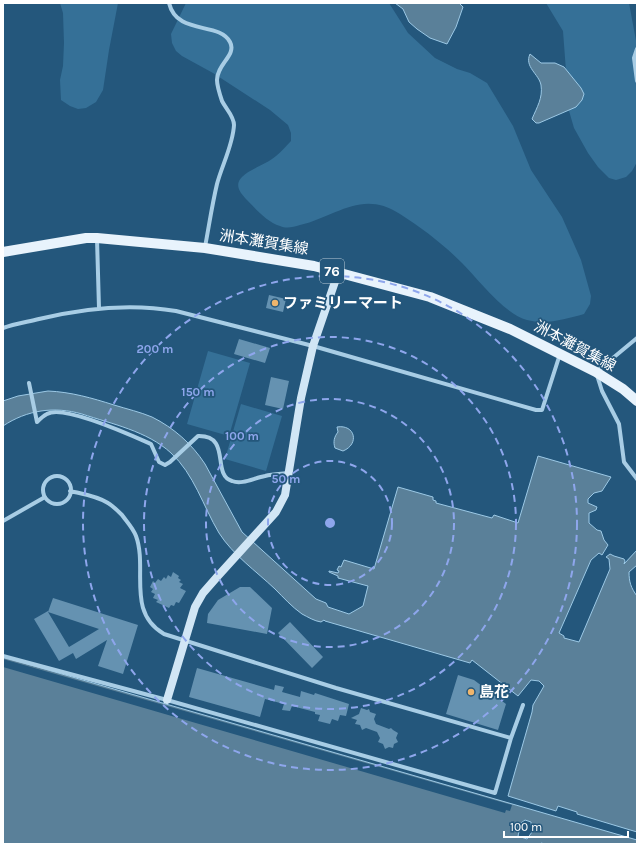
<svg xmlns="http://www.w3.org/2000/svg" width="640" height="847" viewBox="0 0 640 847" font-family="Karla,'Noto Sans JP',sans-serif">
	<rect width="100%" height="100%" fill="#24577c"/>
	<!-- green -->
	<path fill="#357097" d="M60 3H118L109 50 103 90 96 102 86 108 78 109 70 106 61 100 60 80 63 66 64 43 63 13Z
		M186 3H389L408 33 435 58 457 69 470 73 487 83 513 126 531 170 562 217 581 260 591 296 590 304 584 314C566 319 546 325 527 320 505 315 478 279 462 263 443 244 422 228 400 214 362 189 337 216 300 225 293 227 287 229 280 226 267 222 256 209 247 200 240 193 234 185 242 177 250 169 267 164 276 156 281 152 286 146 291 141V133L288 125 270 110 213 73 182 56 176 51 172 43 171 34Z
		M546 3H629L637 46V162L632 171 626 177 616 180 609 178 598 167 588 153 574 128 565 97 566 71 563 31Z
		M208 351 250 363 229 436 187 424Z
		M241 404 282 416 266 471 225 459Z"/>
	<!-- water -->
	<path fill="#5a8099" stroke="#9cc9e6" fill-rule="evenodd" d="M395 3H459L463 7 456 27 447 44 430 38 417 29 409 22 403 9Z
		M530 54 541 63H555L564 67 581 88 584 94 582 100 576 107 539 123H536L532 119C537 107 543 98 541 85 539 74 524 67 530 54Z
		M48 391C71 392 92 398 114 405 127 409 140 412 152 417 174 428 192 444 205 464L242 532 316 599 326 603 328 607 349 614 363 606 368 586 338 578V576L329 572V571L338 573 339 571 337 570 339 566 341 567 344 560 374 569 398 487 433 497V500L436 501V503L492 518 494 515 518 523 538 456 611 477 602 491 594 493 588 499V503L597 507 596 510 589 513V523L597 530 601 531 604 540 608 545 602 555 599 553 591 560 559 633 564 636V638L579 642 610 569 609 559 606 557 610 554 614 556 624 559 625 561 624 564 637 550V565L629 572C629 582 631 588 637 596V832L577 814V812L558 806 556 811 508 796 532 712 533 705 544 686 539 681 531 680 518 696 472 660 470 663 325 621 324 620 321 622C314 621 308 617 302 614 292 607 283 597 275 589 256 571 233 555 219 533 203 506 194 474 171 453 147 431 112 424 82 414 54 406 27 410 3 426V401L18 396Z
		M337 427C355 424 360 444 343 451L335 448C333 442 334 437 338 432Z
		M3 657 637 840V844H545L541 843 540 844H3ZM525 820 531 822 532 832 527 839 518 836 521 823Z"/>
	<!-- pier -->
	<path fill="#24577c" d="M3 659 512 805 510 811 506 810 505 813 3 667Z"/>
	<!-- building -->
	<path fill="#6592b1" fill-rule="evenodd" d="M269 295 286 299 283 312 266 308Z
		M239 339 270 348 265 363 234 354Z
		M271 377 289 381 283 409 265 405Z
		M173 572 179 576 178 578 181 580 179 582 183 584 180 588 186 591 179 603 176 602 174 606 171 605 169 608 156 602 158 600 153 598 155 594 151 592 153 589 150 587 153 581 155 583 158 579 161 581 164 577 166 579 168 575 171 577Z
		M240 587H250L272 608 267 634 207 623 208 614 218 600Z
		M53 598 138 625 123 674 98 666 107 640 76 659 73 653 59 661 34 619 48 611V612ZM48 612 99 629 69 647Z
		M290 622 323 657 312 668 278 633Z
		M197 668 274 690 275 685 284 687 282 692 300 697 301 691 314 695 315 693 349 704 346 716 340 715 338 721 332 719 330 724 318 721 320 715 315 714V712L292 706 290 711 282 710 284 704 265 699 260 717 189 697Z
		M458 675 474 680 506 704 498 730 446 714Z
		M361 708 367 710 369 709 370 712 376 714 374 719 376 724 389 729 391 728 393 730 398 733 396 738 398 742 394 744 393 748 389 747 385 749 383 744 378 742 380 738 377 732 366 728 362 730 360 725 355 724 357 720 351 718 359 714Z"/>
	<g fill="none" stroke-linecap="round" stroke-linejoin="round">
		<!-- street -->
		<path stroke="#a8cde5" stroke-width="4" d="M169 3C177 36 219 21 230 42 237 55 217 64 217 80 217 86 220 95 222 101 226 109 234 116 234 125 233 145 222 165 217 184 212 205 209 226 205 247
			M637 49 634 58 637 81
			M97 239 99 308
			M3 328C14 324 27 322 39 319 84 308 130 303 176 311L313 346 536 410H542L560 354
			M637 338 596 372 602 391 619 424 624 462 637 479
			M29 383 37 422C40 419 43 416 47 414 63 404 133 436 151 444L159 462 165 465 170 462 198 436C232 435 211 475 232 481 242 485 254 478 265 476 273 474 281 474 289 473
			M43 490a14 14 0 1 1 28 0a14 14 0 1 1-28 0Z
			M70 491C83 494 97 496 108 503 113 506 118 511 122 515 127 522 133 528 136 536 148 569 126 612 164 634L336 688 511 738
			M3 521 45 497
			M3 656 167 700 495 793 511 738 523 705"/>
		<!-- secondary -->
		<path stroke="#d1e6f5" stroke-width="8" d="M167 700 195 607 203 593 217 577 276 512 285 495 301 398 313 346 338 273"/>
		<!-- primary -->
		<path stroke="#e8f3fc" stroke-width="10" d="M3 252 86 238H97L205 248 314 266 430 297 510 329 596 372 623 389 637 401"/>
	</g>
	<!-- distance rings -->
	<g fill="none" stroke="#8ea6ec" stroke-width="2" stroke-dasharray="7 5">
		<circle cx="330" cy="523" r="62"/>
		<circle cx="330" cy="523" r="124"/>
		<circle cx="330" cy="523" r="186"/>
		<circle cx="330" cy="523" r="247"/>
	</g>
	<!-- markers -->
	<g fill="#efb56c" stroke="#24577c" stroke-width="1.5">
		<circle cx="275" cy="303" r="4"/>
		<circle cx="471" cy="692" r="4"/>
	</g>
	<g text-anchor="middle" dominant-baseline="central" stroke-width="3.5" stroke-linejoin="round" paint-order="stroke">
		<!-- shield labels -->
		<rect fill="#24577c" stroke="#bdcdd8" stroke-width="1" x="320" y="259" width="24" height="24" rx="3"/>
		<g font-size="14" font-weight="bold" fill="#fff">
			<text x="332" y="271">76</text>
		</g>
		<!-- street labels -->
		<g font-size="15" fill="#fff" stroke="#24577c">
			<text transform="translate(264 242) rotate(9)">洲本灘賀集線</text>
			<text transform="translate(575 346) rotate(28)">洲本灘賀集線</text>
		</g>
		<!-- poi labels -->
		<g font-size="15" font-weight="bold" fill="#fff" stroke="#24577c" text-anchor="start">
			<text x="283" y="303">ファミリーマート</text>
			<text x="479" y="692">島花</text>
		</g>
	</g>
	<circle cx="330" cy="523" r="6" fill="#8ea6ec" stroke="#24577c" stroke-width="2"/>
	<g font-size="12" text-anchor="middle" font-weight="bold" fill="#8ea6ec" stroke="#24577c" stroke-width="3.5" stroke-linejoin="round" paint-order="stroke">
		<text x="155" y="353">200 m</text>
		<text x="198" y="396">150 m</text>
		<text x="242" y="440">100 m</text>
		<text x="286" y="483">50 m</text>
	</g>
	<!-- border -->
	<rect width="640" height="847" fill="none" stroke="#ffffff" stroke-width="8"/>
	<!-- scale -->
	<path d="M504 831v6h124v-6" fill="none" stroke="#ffffff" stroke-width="2"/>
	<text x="510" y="831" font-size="12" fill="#ffffff" stroke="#24577c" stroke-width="3" paint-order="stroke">100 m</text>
</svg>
